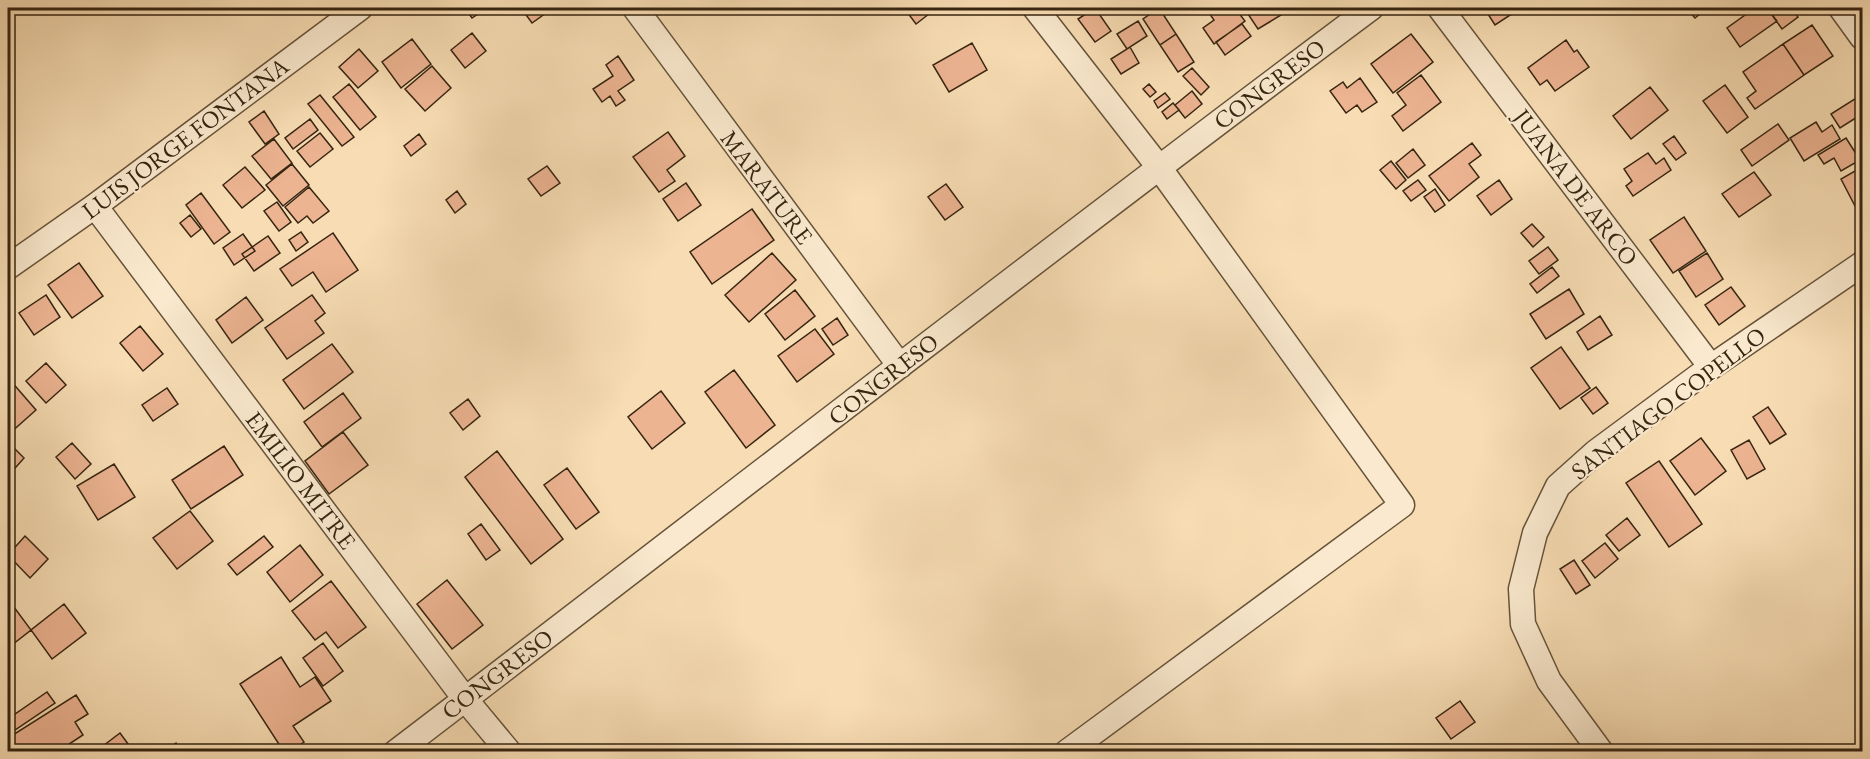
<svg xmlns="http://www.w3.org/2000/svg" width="1870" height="759" viewBox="0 0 1870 759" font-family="'EB Garamond',serif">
	<rect width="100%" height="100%" fill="#f8ddb4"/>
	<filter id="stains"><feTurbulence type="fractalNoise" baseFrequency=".00333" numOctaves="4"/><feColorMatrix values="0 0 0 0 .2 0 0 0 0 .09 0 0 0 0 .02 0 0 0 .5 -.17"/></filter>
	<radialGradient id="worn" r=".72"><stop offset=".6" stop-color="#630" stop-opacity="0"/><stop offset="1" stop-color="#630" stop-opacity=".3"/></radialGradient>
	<!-- building -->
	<path fill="#edb492" stroke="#362511" stroke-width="1.5" d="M465 8H487L472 18Z
		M521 8H553L532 23Z
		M904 8H924L929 14 916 24Z
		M1095 8 1111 31 1095 42 1078 19Z
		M1159 8 1176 34 1160 45 1143 19Z
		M1216 8H1235L1245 21 1214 44 1203 28 1214 20 1209 13Z
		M1244 8H1283L1286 12 1258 29Z
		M1491 8H1521L1495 25 1486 11Z
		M1686 8H1707L1695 18Z
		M1755 8H1767L1777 21 1740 47 1727 28Z
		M1767 8H1782L1772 15Z
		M1782 8H1791L1798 17 1782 29 1772 15Z
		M1138 21 1147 36 1127 49 1117 34Z
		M1242 24 1251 36 1225 55 1216 42Z
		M1812 25 1833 56 1804 75 1783 44Z
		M472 33 486 51 465 68 451 50Z
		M1176 34 1194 62 1178 72 1160 45Z
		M1411 34 1433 62 1393 93 1371 64Z
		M412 39 431 64 401 88 382 62Z
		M1566 40 1574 52 1577 50 1589 67 1555 91 1547 80 1540 85 1528 68Z
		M972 43 987 70 949 92 933 65Z
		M1783 44 1804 75 1755 109 1747 98 1756 91 1743 72Z
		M1130 47 1139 63 1121 74 1111 59Z
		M359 49 378 71 358 88 339 67Z
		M618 56 634 80 618 91 625 100 616 106 610 96 602 102 593 89 613 76 606 65Z
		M432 66 451 88 425 111 405 89Z
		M1192 68 1209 87 1201 95 1183 76Z
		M1421 75 1441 102 1403 131 1392 116 1406 105 1397 93Z
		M1360 78 1377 102 1362 112 1357 105 1346 113 1330 91 1343 82 1347 88Z
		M349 84 376 117 360 130 333 97Z
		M1149 84 1156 92 1150 97 1143 89Z
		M1725 85 1748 117 1727 133 1703 101Z
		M1650 87 1668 110 1631 139 1613 116Z
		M1192 91 1202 104 1185 118 1175 105Z
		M1165 93 1170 99 1158 108 1154 101Z
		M320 95 354 137 342 146 308 104Z
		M1861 95 1862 114 1840 128 1831 114Z
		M1173 103 1179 110 1167 119 1162 112Z
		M264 111 279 134 265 144 249 122Z
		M310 119 318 130 293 149 285 138Z
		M1816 122 1822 132 1832 125 1840 139 1804 161 1790 138Z
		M1778 124 1789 140 1752 166 1741 150Z
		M668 132 685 156 667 170 675 181 659 192 633 157Z
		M320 133 333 149 310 167 297 151Z
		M419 134 426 144 411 156 404 146Z
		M1674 136 1686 153 1676 160 1663 144Z
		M1846 138 1860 160 1841 171 1834 158 1824 164 1818 155Z
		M274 139 292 163 271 179 252 156Z
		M1472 143 1481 155 1469 164 1479 177 1449 201 1429 176Z
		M1413 149 1425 165 1408 178 1396 163Z
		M1648 153 1656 164 1664 158 1671 170 1633 196 1626 186 1632 181 1624 169Z
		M1391 161 1406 180 1396 189 1380 170Z
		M292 164 309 185 283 206 266 185Z
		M547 166 560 183 541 196 528 179Z
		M245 167 265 190 242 208 223 185Z
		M1862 167V202L1855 206 1841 179Z
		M1754 172 1771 195 1739 217 1722 194Z
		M1418 180 1426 190 1411 201 1403 191Z
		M1499 180 1512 199 1491 215 1477 196Z
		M686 183 701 205 678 221 663 199Z
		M946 184 963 207 945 220 928 197Z
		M309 187 329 211 313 223 307 216 298 223 285 207Z
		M1435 189 1445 205 1435 212 1424 197Z
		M457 191 466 204 455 213 446 200Z
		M201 193 230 232 214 244 186 205Z
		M277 202 291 222 279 231 264 211Z
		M752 209 774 240 712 284 690 252Z
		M190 215 201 229 191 237 180 223Z
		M1684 217 1706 251 1673 273 1650 240Z
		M1532 224 1544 237 1533 247 1521 233Z
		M301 232 308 242 296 251 289 240Z
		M333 233 358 270 326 292 313 272 292 286 280 269Z
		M243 234 255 251 234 265 223 248Z
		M268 236 280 253 254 271 242 254Z
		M1548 247 1558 260 1539 274 1529 261Z
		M772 253 796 280 749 322 725 295Z
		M1707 253 1723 279 1696 297 1679 271Z
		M79 263 103 296 72 318 48 285Z
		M1552 267 1559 276 1537 293 1530 284Z
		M1731 287 1745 306 1719 325 1705 305Z
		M1569 289 1584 314 1546 339 1530 314Z
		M795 290 815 316 785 340 765 314Z
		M46 295 60 317 34 335 19 313Z
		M312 295 325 313 315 321 324 333 287 359 265 328Z
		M246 297 263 320 232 343 216 320Z
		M1600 316 1612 335 1588 350 1577 332Z
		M837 318 848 335 833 345 822 329Z
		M140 326 163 354 143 371 120 343Z
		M815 329 834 354 797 382 778 356Z
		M332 344 353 372 304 409 283 380Z
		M1561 347 1590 388 1560 409 1531 368Z
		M46 363 66 385 46 403 26 381Z
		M734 370 775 425 746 448 705 392Z
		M10 380 36 410 10 433 8 430V382Z
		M1596 387 1608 403 1593 414 1581 398Z
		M167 388 178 404 153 421 142 405Z
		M661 391 685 423 652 449 628 417Z
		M343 393 361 418 322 447 304 422Z
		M468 399 480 416 463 430 450 413Z
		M1768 407 1786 434 1770 444 1753 417Z
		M343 432 368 465 329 494 305 461Z
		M1701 438 1726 471 1695 495 1670 461Z
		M1749 440 1765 469 1747 479 1731 450Z
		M8 442 24 458 8 476Z
		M72 443 91 464 75 479 56 457Z
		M224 446 243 475 191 509 172 480Z
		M497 451 563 539 531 564 465 477Z
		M1659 461 1702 524 1669 547 1626 483Z
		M114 464 135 497 98 520 77 486Z
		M567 468 599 512 576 529 544 485Z
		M190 511 213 541 177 569 153 538Z
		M1627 518 1640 535 1619 551 1606 535Z
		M481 524 500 550 486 560 468 534Z
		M25 536 48 559 30 578 8 555Z
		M264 536 273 547 237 575 228 564Z
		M1605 543 1618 559 1595 578 1582 561Z
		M300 545 323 575 290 602 267 572Z
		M1574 560 1590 585 1576 594 1560 569Z
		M447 580 483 625 452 649 417 604Z
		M331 581 366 627 338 648 326 632 315 640 292 611Z
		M8 599 31 630 8 648Z
		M64 604 86 633 52 659 31 630Z
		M323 643 343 671 323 686 303 658Z
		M281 657 300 687 315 677 331 701 293 726 304 742 290 752H284L240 684Z
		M47 692 55 703 9 734 8 731V719Z
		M76 695 88 714 75 722 83 735 57 752H45L42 745 32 752H16L8 738Z
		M1460 701 1475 722 1451 739 1436 718Z
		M120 733 134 752H95Z
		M176 743 181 752H164Z"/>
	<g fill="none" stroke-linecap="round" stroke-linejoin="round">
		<!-- minor casing -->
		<g stroke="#66533a" stroke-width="27">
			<path id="minor" d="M635 8 900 366
				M1035 8 1158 166 1402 505 1067 752
				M1440 8 1711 367
				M1841 8 1862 37
				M95 206 465 699 509 752
				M8 267 95 206 360 8
				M396 752C721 504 1044 252 1371 8
				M1601 752 1549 681 1523 624 1521 589 1535 533 1558 486 1596 452 1711 367 1862 264"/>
		</g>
		<!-- minor -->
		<use href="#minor" stroke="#fae9ce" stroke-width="24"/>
		<!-- rail casing -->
		<g stroke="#362511" stroke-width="7">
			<path id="rail" d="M8 13 11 8"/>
		</g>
		<!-- rail -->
		<use href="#rail" stroke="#fae9ce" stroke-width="4.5" stroke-dasharray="14" stroke-linecap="butt"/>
	</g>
	<g text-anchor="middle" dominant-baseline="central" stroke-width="4.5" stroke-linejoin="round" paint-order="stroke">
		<!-- street labels -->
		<g font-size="24" fill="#362511" stroke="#fae9ce">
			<text transform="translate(1269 84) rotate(-37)">CONGRESO</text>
			<text transform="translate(185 138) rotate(-37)">LUIS JORGE FONTANA</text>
			<text transform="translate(767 187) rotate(53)">MARATURE</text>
			<text transform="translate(1576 187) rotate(53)">JUANA DE ARCO</text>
			<text transform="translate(883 379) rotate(-38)">CONGRESO</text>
			<text transform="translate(1668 403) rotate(-37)">SANTIAGO COPELLO</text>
			<text transform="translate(301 480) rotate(53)">EMILIO MITRE</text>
			<text transform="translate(497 674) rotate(-37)">CONGRESO</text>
		</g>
	</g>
	<!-- margin -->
	<rect width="1870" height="759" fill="none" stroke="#f8ddb4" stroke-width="30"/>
	<rect x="9" y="9" width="1852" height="741" fill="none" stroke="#362511" stroke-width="3"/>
	<rect x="15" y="15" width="1840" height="729" fill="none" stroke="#362511" stroke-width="1.5"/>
	<rect width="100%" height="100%" filter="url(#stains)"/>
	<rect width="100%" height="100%" fill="url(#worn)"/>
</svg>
